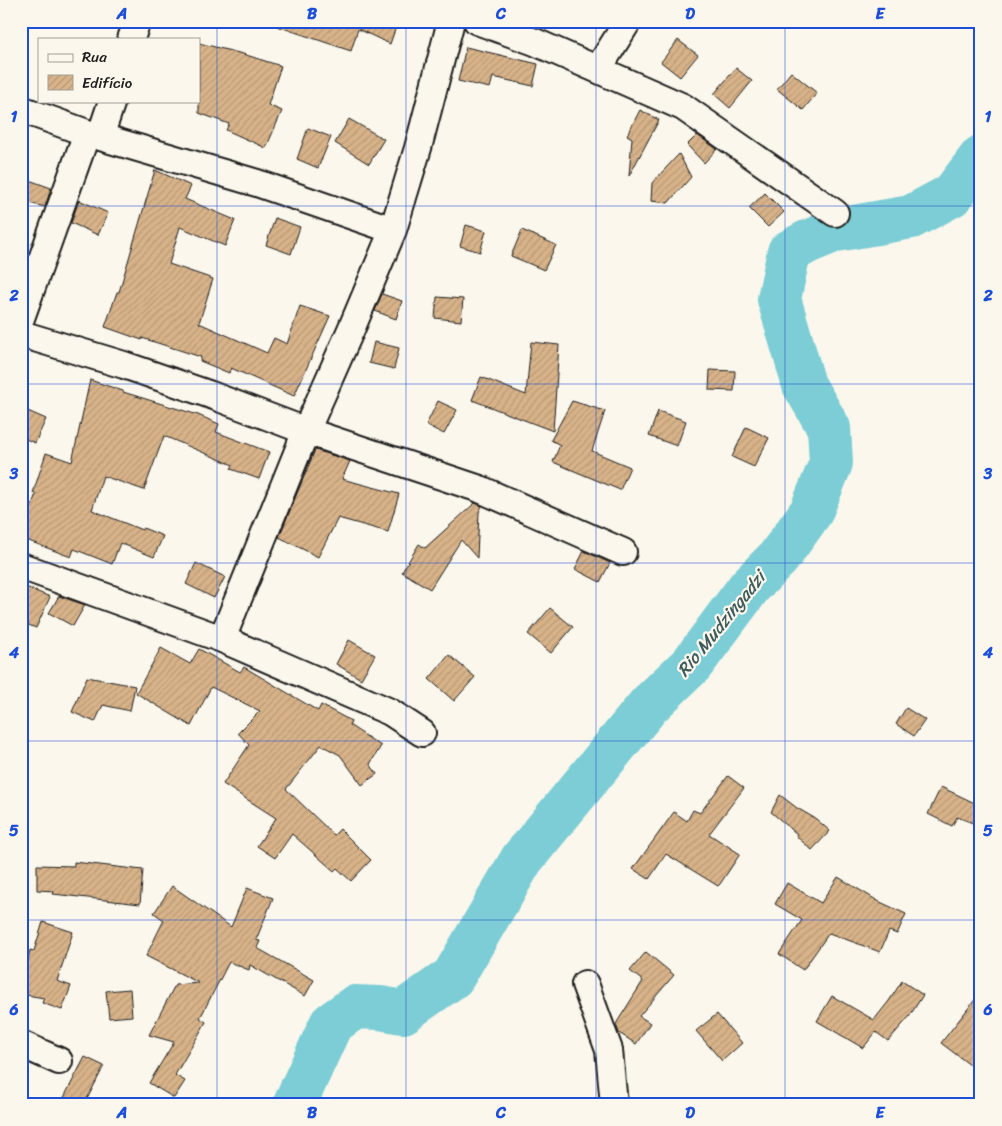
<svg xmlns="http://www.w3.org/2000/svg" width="1002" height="1126" viewBox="0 0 1002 1126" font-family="Sriracha,sans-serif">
	<defs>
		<pattern id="building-hatch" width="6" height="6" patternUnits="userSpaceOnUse" patternTransform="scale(1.25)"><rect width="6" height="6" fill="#d8b389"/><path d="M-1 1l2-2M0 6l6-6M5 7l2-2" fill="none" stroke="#b99976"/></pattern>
	</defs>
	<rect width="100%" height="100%" fill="#fbf7ec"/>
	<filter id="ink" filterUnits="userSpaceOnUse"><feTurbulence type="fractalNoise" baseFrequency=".02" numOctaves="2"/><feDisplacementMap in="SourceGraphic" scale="10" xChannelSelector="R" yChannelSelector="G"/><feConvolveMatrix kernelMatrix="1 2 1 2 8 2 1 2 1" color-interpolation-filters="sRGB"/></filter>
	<g filter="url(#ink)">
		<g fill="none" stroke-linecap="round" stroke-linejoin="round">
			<!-- river -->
			<path stroke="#7ccdd5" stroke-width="44" d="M296 1105V1101L331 1024 355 1007 380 1008 403 1012 453 977 522 859 649 705 692 664 750 586 778 558 811 512 831 463 829 428 804 385 779 299 789 252 807 242 836 230 911 217 952 195 981 157"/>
		</g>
		<!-- building -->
		<path fill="url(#building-hatch)" stroke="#1c1c1c" d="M274 21H398L390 44 358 29 351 51 274 25Z
			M678 40 698 55 680 77 661 62Z
			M199 43 243 54 281 66 268 105 282 111 266 148 226 130 229 124 199 113Z
			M466 47 538 64 533 86 493 77 490 88 458 81Z
			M736 68 752 81 730 108 714 94Z
			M791 72 817 93 803 110 777 89Z
			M640 110 659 120 629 176 632 138 627 135Z
			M349 119 384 139 369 164 335 143Z
			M308 128 331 137 318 168 297 159Z
			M697 135 717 149 704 163 687 145Z
			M679 154 691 177 668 203 651 201 652 183Z
			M155 170 191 186 185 199 235 220 225 246 180 227 169 264 213 279 199 323 267 353 274 338 287 344 300 306 330 316 294 396 231 368 229 373 200 361 201 357 142 338V340L105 327 117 292H119Z
			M21 177 51 188 45 207 21 201Z
			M765 193 784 212 768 227 749 208Z
			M79 200 108 213 98 235 71 223Z
			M275 218 300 227 291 254 266 245Z
			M466 225 486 231 480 252 460 246Z
			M522 230 556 245 544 270 511 256Z
			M382 294 402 301 396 319 375 311Z
			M437 297 463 299 461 321 435 318Z
			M374 342 399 348 394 369 369 363Z
			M531 342 559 345 553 431 472 400 481 377 526 395Z
			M710 370 735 371 734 391 709 390Z
			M90 380 123 391V392L198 415 219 424 216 432 269 452 259 479 231 469 233 465 164 436 144 490 103 476 92 510 142 530 143 528 163 536 154 557 120 543 112 564 74 549 71 557 21 538V533L36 494 33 493 46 453 72 462Z
			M438 401 457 410 444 434 426 425Z
			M572 401 605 411 592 451 630 467 620 490 553 462 560 445 551 440Z
			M21 408 46 419 35 443 21 437Z
			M658 411 686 421 677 446 649 436Z
			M746 427 769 438 754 467 732 457Z
			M315 450 350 461 342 479 399 494 388 532 338 518 318 557 279 537Z
			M475 503 482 506 479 512 477 558 461 540 430 589 402 572 419 544 425 548Z
			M584 551 610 563 600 582 575 569Z
			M196 563 225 577 214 598 186 584Z
			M21 585 50 597 36 628 21 622Z
			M59 596 85 605 73 626 49 613Z
			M550 608 573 627 551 653 528 634Z
			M349 640 375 655 361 679 336 664Z
			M161 648 190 664 199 649 240 672 244 667 318 711 321 705 351 721 349 725 381 746 370 764 377 774 362 785 340 755 321 745 286 789 334 835 340 829 371 860 351 881 337 868 334 871 292 834 275 858 257 846 276 818 223 784 249 745 238 733 260 711 211 687 191 726 136 693Z
			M449 655 475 677 454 701 429 679Z
			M87 677 135 686 130 711 103 705 95 722 72 712Z
			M906 708 925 720 914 736 896 724Z
			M728 776 744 788 709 834 740 854 720 884 718 886 666 854 649 879 633 869 674 812 687 821 693 810 700 813Z
			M941 787 981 806V826L957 817 952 826 928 814Z
			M780 795 797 808 816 819 830 831 812 850 796 836 797 834 771 812Z
			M74 862 143 870 140 904 53 894 54 891 37 890V865L74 866Z
			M838 877 878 901 906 914 897 934 889 931 880 952 829 933 803 970 779 954 802 920 775 904 787 883 821 903Z
			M172 886 231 927 247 888 273 898 256 940 260 941 257 948 314 980 305 996 250 965 249 970 229 962 200 1018 206 1022 175 1075 185 1081 174 1098 149 1083 174 1042 149 1035 175 985 199 983 146 956 164 920 154 913Z
			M43 922 73 932 57 981 71 986 62 1010 42 1003 44 998 21 994 30 950 34 951Z
			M646 952 674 975 639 1016 650 1023 636 1044 619 1033 616 1024 643 981 630 971Z
			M902 981 923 995 909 1017 888 1041 876 1032 863 1048 817 1021 832 996 874 1020 889 1001Z
			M130 989 132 1016 109 1018 106 991Z
			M981 992V1051L970 1065 941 1043Z
			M717 1014 742 1043 722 1061 696 1031Z
			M85 1057 104 1066 84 1105H60Z"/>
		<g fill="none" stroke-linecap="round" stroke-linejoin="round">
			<!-- minor casing -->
			<g stroke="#1c1c1c" stroke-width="30">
				<path id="minor" d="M477 21 535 42 683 107 835 213
					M131 39 137 21
					M598 69 628 21
					M21 109 87 133 257 183 393 230
					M100 137 112 101
					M21 318 87 133
					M21 334 124 365 211 395 306 431 480 489 623 552
					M21 566 222 639 390 712 422 733
					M222 639 306 431 353 325 393 230 418 148 451 21
					M585 984 609 1050 614 1105
					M21 1044 59 1061"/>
			</g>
			<!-- minor -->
			<use href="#minor" stroke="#fbf7ec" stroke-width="26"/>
		</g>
	</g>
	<!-- grid -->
	<path fill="none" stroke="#1d4ed8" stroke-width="1" stroke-opacity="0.55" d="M217 21V1105M406 21V1105M596 21V1105M785 21V1105M21 206H981M21 384H981M21 563H981M21 741H981M21 920H981"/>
	<g text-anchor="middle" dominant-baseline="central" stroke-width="4.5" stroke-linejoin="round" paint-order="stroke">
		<!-- water labels -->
		<g font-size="18" font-style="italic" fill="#3e5a5d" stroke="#fbf7ec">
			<text transform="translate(721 624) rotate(-51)">Rio Mudzingadzi</text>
		</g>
	</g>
	<!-- margin -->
	<rect width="1002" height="1126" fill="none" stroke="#fbf7ec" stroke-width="55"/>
	<!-- legend -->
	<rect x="38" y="38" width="162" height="65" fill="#fbf7ec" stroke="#a29f99"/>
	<rect x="48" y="54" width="25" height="8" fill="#fbf7ec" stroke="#a29f99"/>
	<text x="82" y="62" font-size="15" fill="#1c1c1c">Rua</text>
	<rect x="48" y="75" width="25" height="15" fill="url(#building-hatch)" stroke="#a29f99"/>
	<text x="82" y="88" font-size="15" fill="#1c1c1c">Edifício</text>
	<rect x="28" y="28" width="946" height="1070" fill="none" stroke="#1d4ed8" stroke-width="2"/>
	<g font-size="16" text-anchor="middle" font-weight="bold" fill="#1d4ed8">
		<text x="122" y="19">A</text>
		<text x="312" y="19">B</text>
		<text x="501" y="19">C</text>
		<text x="690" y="19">D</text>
		<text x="880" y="19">E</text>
		<text x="14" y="122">1</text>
		<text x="988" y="122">1</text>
		<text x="14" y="301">2</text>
		<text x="988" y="301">2</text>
		<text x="14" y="479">3</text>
		<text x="988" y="479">3</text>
		<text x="14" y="658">4</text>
		<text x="988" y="658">4</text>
		<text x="14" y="836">5</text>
		<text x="988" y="836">5</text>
		<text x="14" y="1015">6</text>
		<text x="988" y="1015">6</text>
		<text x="122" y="1118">A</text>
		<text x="312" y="1118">B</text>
		<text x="501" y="1118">C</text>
		<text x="690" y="1118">D</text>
		<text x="880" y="1118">E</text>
	</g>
</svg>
